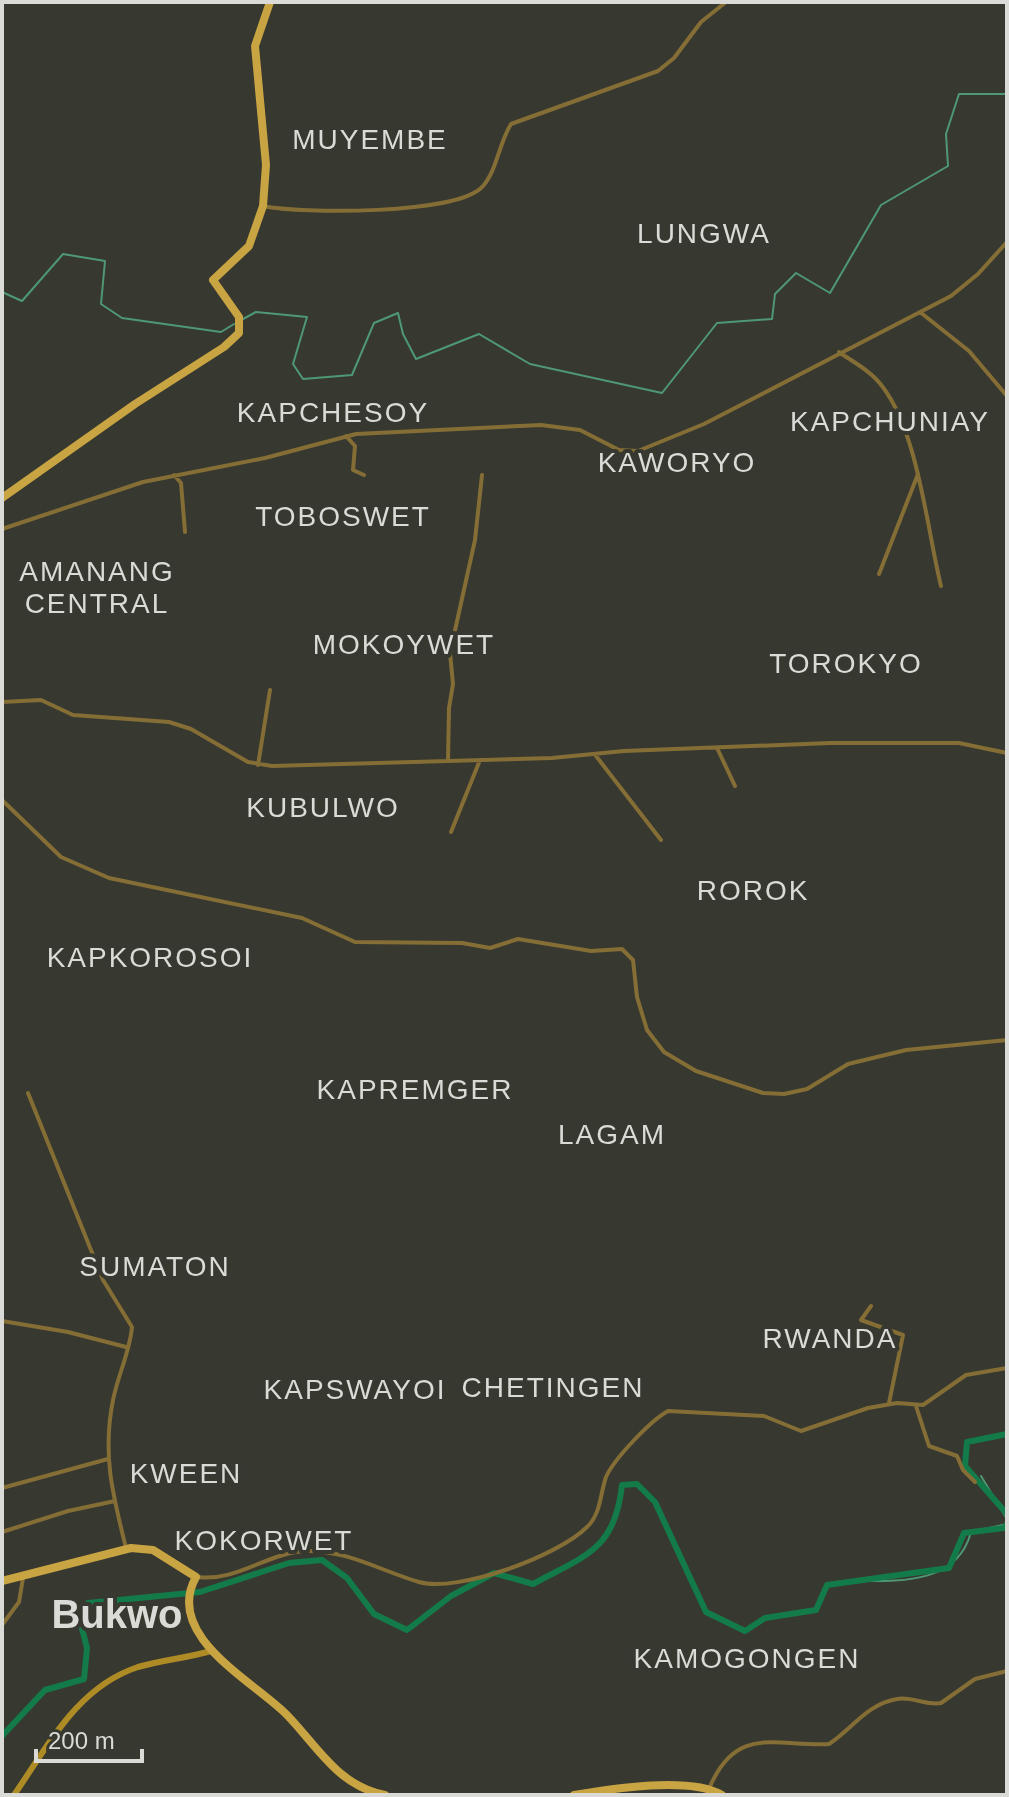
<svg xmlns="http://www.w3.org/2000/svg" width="1009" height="1797" viewBox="0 0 1009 1797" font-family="Arial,sans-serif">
	<rect width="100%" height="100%" fill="#373830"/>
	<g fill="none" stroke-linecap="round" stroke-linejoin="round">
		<!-- stream -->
		<path stroke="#4f9874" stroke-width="2" d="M2 292 22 301 63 254 105 261 101 304 122 318 221 332 234 324
			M243 319 256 312 307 317 293 364 303 379 352 375 374 323 398 313 403 334 416 359 479 334 530 364 662 393 717 323 772 319 775 294 796 273 830 293 881 205 948 166 946 134 959 94H1007
			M981 1476 1007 1519
			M850 1581C896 1581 957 1586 971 1532L1007 1524"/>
		<!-- river -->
		<path stroke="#137b4a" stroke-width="6" d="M1007 1434 967 1442 965 1466 1007 1514
			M2 1736 45 1690 84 1679 87 1648 80 1621 88 1603 200 1592 289 1563 322 1560 347 1578 374 1614 407 1630 451 1596 494 1573 533 1584C586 1555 615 1550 622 1485L637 1484 655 1502 706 1612 745 1631 765 1618 816 1610 827 1585 949 1568 964 1533 1004 1528 1007 1524"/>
		<!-- street -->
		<path stroke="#846e35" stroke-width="4" d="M263 206C300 214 459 215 483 186 497 170 499 143 511 124L658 71 674 58 701 22 726 2
			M920 312 969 351 1007 396
			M839 352C853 362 871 371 882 386 918 432 927 529 941 586
			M346 436 355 446 353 470 364 475
			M174 475 181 483 185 532
			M2 529 143 482 265 458 356 434 541 425 580 430 619 450 638 451 704 424 951 296 978 274 1007 242
			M879 574 918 474
			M2 702 41 700 73 715 169 722 191 729 248 762 272 766 552 758 624 751 830 743H959L1007 753
			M718 750 735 786
			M596 756 661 840
			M448 761 449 708 453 684 450 653 475 540 482 475
			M258 765 270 690
			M2 800 61 857 109 878 302 918 355 942 462 943 490 948 518 939 591 951 622 949 633 960 637 997 647 1030 664 1052 696 1071 763 1093 784 1094 807 1089 848 1064 906 1050 1007 1040
			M451 832 480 760
			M28 1093 103 1280 132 1327C130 1351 118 1375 113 1400 102 1455 113 1496 126 1548
			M871 1306 861 1320 903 1335 889 1403
			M2 1321 68 1332 126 1347
			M916 1406 929 1446 957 1456 963 1470 975 1482
			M2 1488 108 1459
			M2 1532 68 1511 115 1501
			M198 1577C238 1582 269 1551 309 1551 349 1551 381 1571 419 1582 458 1593 558 1556 587 1527 601 1514 600 1494 606 1477 614 1459 650 1421 668 1411L764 1416 801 1431 868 1408 897 1403 923 1405 966 1375 1007 1368
			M2 1625 19 1602 23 1578
			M709 1789C736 1723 777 1747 829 1744 852 1729 867 1704 897 1699 912 1696 926 1706 941 1703L975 1679 1007 1671"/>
		<!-- secondary -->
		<path stroke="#ae8b25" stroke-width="6" d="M14 1795C48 1746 77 1687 138 1667 162 1660 187 1658 211 1651"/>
		<!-- primary -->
		<path stroke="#c8a443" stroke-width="8" d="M2 498 135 404 224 347 239 333V317L213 280 249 246 263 206 266 165 255 46 270 2
			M2 1581 131 1548 153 1550 196 1577C163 1636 255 1682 287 1715 318 1747 338 1786 385 1795
			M574 1795C611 1789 689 1776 722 1795"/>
	</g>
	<g text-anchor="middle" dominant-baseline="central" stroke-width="8" stroke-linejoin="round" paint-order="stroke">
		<!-- quarter labels -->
		<g font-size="28" letter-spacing="2" fill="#dadbd6" stroke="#373830">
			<text x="370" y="139">MUYEMBE</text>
			<text x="704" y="233">LUNGWA</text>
			<text x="333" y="412">KAPCHESOY</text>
			<text x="890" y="421">KAPCHUNIAY</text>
			<text x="677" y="462">KAWORYO</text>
			<text x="343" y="516">TOBOSWET</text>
			<text x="97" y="571">AMANANG<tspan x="97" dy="32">CENTRAL</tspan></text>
			<text x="404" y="644">MOKOYWET</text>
			<text x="846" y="663">TOROKYO</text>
			<text x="323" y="807">KUBULWO</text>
			<text x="753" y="890">ROROK</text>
			<text x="150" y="957">KAPKOROSOI</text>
			<text x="415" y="1089">KAPREMGER</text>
			<text x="612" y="1134">LAGAM</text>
			<text x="155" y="1266">SUMATON</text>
			<text x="830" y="1338">RWANDA</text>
			<text x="553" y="1387">CHETINGEN</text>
			<text x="355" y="1389">KAPSWAYOI</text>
			<text x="186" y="1473">KWEEN</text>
			<text x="264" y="1540">KOKORWET</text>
			<text x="747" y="1658">KAMOGONGEN</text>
		</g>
		<!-- town labels -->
		<g font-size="40" font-weight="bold" fill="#dadbd6" stroke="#373830">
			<text x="117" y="1614">Bukwo</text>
		</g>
	</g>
	<!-- border -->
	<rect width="1009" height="1797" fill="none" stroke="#dadbd6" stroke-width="8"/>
	<!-- scale -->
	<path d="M36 1749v12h106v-12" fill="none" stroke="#dadbd6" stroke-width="4"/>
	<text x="48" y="1749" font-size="24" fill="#dadbd6" stroke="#373830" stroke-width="6" paint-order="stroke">200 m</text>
</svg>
